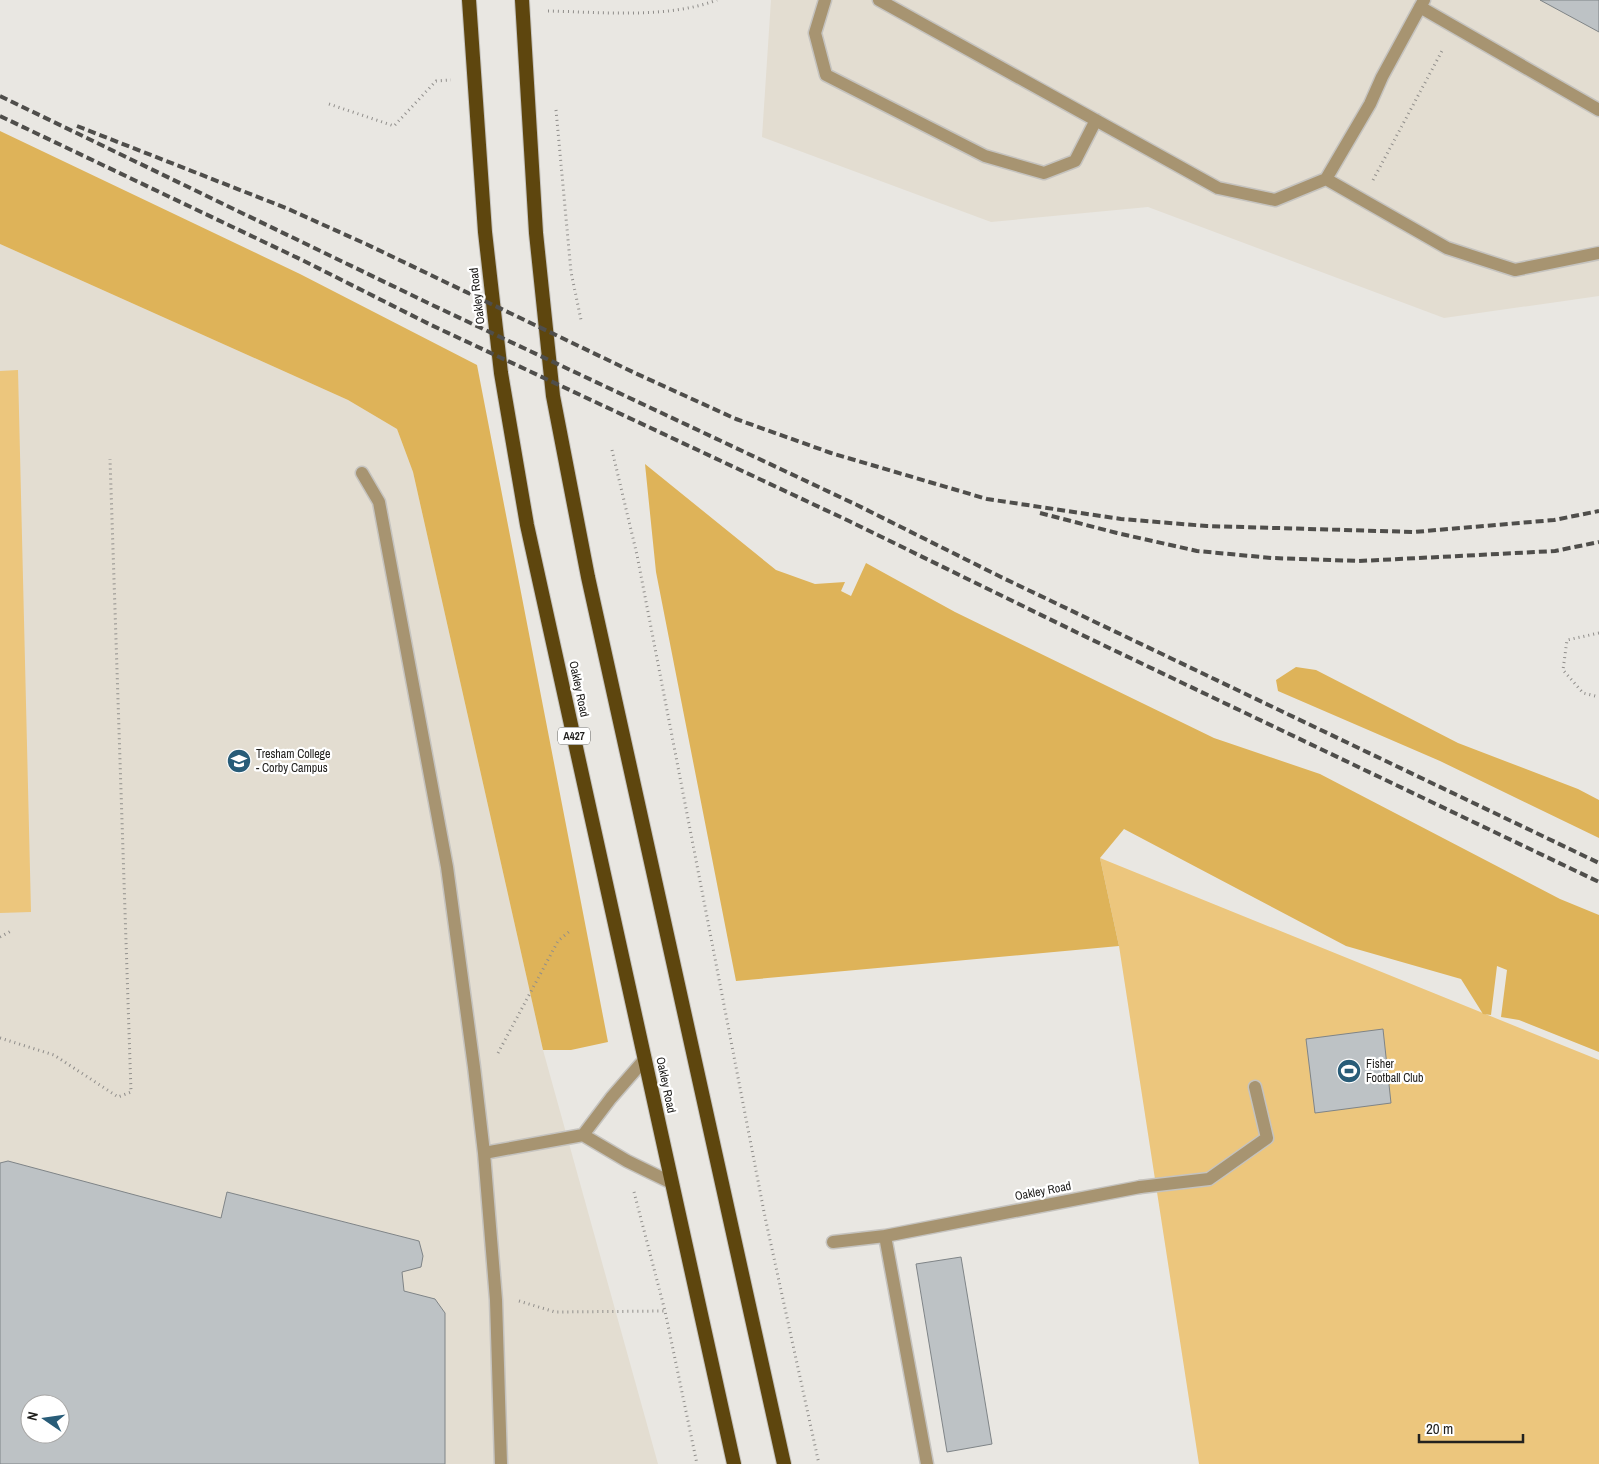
<svg xmlns="http://www.w3.org/2000/svg" width="1599" height="1464" viewBox="0 0 1599 1464" font-family="'Archivo Narrow',sans-serif">
	<rect width="100%" height="100%" fill="#e9e7e2"/>
	<!-- built -->
	<path fill="#e3ddd1" fill-rule="evenodd" d="M771 0H1599V296L1444 318 1148 207 991 222 762 137Z
		M0 244 348 400 397 429 413 472 543 1050 658 1464H0ZM30 1404H60V1434H30Z"/>
	<!-- green -->
	<path fill="#ecc67d" d="M18 370 31 912 0 913V371Z
		M1100 858 1599 1060V1464H1199L1119 946Z"/>
	<!-- forest -->
	<path fill="#deb359" d="M0 131 300 274 477 365 608 1042 571 1050H543L413 472 397 429 348 400 0 244Z
		M645 464 776 570 815 584 845 582 841 591 851 596 866 563 955 612 1214 738 1320 774 1560 899 1599 915V1052L1519 1020 1501 1017 1507 970 1497 966 1491 1015 1483 1014 1461 979 1346 946 1124 829 1100 858 1119 946 736 981 656 572Z
		M1296 667 1316 670 1458 743 1578 789 1599 800V838L1440 761 1278 691 1276 680Z"/>
	<!-- building -->
	<path fill="#bdc2c5" stroke="#7f8487" fill-rule="evenodd" d="M1540 0H1599V32Z
		M1383 1029 1391 1103 1315 1113 1306 1039Z
		M8 1161 221 1218 227 1192 419 1241 423 1256 421 1267 402 1272 404 1291 435 1299 445 1313V1464H0V1163ZM30 1404H60V1434H30Z
		M961 1257 992 1444 947 1452 916 1264Z"/>
	<g fill="none" stroke-linecap="round" stroke-linejoin="round">
		<!-- service casing -->
		<g stroke="#c5c3bf" stroke-width="15">
			<path id="service" d="M825 0 815 33 826 75 985 156 1044 173 1075 161 1096 120
				M879 0 1218 188 1275 200 1326 179 1370 104 1382 77 1424 0
				M1420 7 1599 110
				M1326 179 1447 248 1515 270 1599 253
				M362 473 379 502 447 867 474 1067 484 1153 496 1300 501 1464
				M583 1135 627 1161 672 1183
				M484 1153 583 1135 611 1098 645 1059
				M1140 1187 1209 1179 1267 1138 1255 1087"/>
		</g>
		<!-- minor casing -->
		<g stroke="#c5c3bf" stroke-width="15">
			<path id="minor" d="M833 1242 885 1236
				M927 1464 885 1236 1140 1187"/>
		</g>
		<!-- trunk casing -->
		<g stroke="#c5c3bf" stroke-width="16">
			<path id="trunk" d="M469 0 485 232 501 373 527 525 734 1464
				M522 0 536 233 553 396 588 577 784 1464"/>
		</g>
		<!-- path -->
		<path stroke="#908e8b" stroke-width="3" stroke-dasharray="1 4" stroke-linecap="butt" d="M548 11C601 12 667 19 717 0
			M329 104 394 126 436 81 451 80
			M556 110 571 272 581 320
			M1373 180 1443 49
			M612 450 637 555 765 1217 819 1464
			M1599 633 1567 640 1563 670 1583 693 1599 697
			M0 937 11 931
			M0 1038 54 1055 118 1097 131 1092 110 459
			M498 1053 558 941 570 931
			M634 1192 665 1311 697 1464
			M519 1301 555 1312 665 1311"/>
		<!-- service -->
		<use href="#service" stroke="#a79471" stroke-width="12"/>
		<!-- minor -->
		<use href="#minor" stroke="#a79471" stroke-width="12"/>
		<!-- trunk -->
		<use href="#trunk" stroke="#5e460e" stroke-width="14"/>
		<!-- rail -->
		<path stroke="#4f4e4b" stroke-width="4" stroke-dasharray="8 4" stroke-linecap="butt" d="M0 96 428 303 857 505 1001 577 1599 863
			M0 116 304 261 429 324 849 521 1080 634 1599 882
			M77 126 286 208 366 244 635 373 736 419 831 453 987 499 1121 519 1207 526 1414 532 1554 520 1599 511
			M1040 513 1117 533 1197 551 1272 558 1359 561 1439 557 1555 551 1599 542"/>
	</g>
	<!-- icons -->
	<defs>
		<g id="university-disc" transform="scale(1.25)"><circle r="9.5" fill="#285c78" stroke="#fff"/><path d="M0-5L7-2L0 1L-7-2ZM-4 1L0 2.5L4 1V4Q0 6-4 4Z" fill="#fff"/></g>
		<g id="stadium-disc" transform="scale(1.25)"><circle r="9.5" fill="#285c78" stroke="#fff"/><path d="M0-5a6.5 5 0 1 0 0 10a6.5 5 0 1 0 0-10ZM-3.5-1.8h7v3.6h-7Z" fill="#fff"/></g>
	</defs>
	<g fill-rule="evenodd">
		<use href="#university-disc" x="239" y="761"/>
		<use href="#stadium-disc" x="1349" y="1071"/>
	</g>
	<g text-anchor="middle" dominant-baseline="central" stroke-width="4.5" stroke-linejoin="round" paint-order="stroke">
		<!-- shield labels -->
		<rect fill="#fff" stroke="#646462" stroke-width="1" x="558" y="727.5" width="32" height="17" rx="4"/>
		<g font-size="11" font-weight="bold" fill="#22211f">
			<text x="574" y="736">A427</text>
		</g>
		<!-- street labels -->
		<g font-size="12" fill="#22211f" stroke="#fff">
			<text transform="translate(477 296) rotate(-97)">Oakley Road</text>
			<text transform="translate(579 689) rotate(78)">Oakley Road</text>
			<text transform="translate(666 1085) rotate(78)">Oakley Road</text>
			<text transform="translate(1043 1191) rotate(-11)">Oakley Road</text>
		</g>
		<!-- poi labels -->
		<g font-size="12" fill="#22211f" stroke="#fff" text-anchor="start">
			<text x="256" y="754">Tresham College<tspan x="256" dy="14">- Corby Campus</tspan></text>
			<text x="1366" y="1064">Fisher<tspan x="1366" dy="14">Football Club</tspan></text>
		</g>
	</g>
	<!-- north arrow -->
	<g transform="translate(45 1419) rotate(283)"><circle r="24" fill="#ffffff" stroke="#a7a6a5"/>
	<path d="M0-4L9 19L0 12L-9 19Z" fill="#285c78"/>
	<text y="-8" font-size="14" font-weight="bold" text-anchor="middle" fill="#22211f">N</text>
	</g>
	<!-- scale -->
	<path d="M1419 1434v8h104v-8" fill="none" stroke="#22211f" stroke-width="2.5"/>
	<text x="1426" y="1434" font-size="15" fill="#22211f" stroke="#ffffff" stroke-width="4" paint-order="stroke">20 m</text>
</svg>
